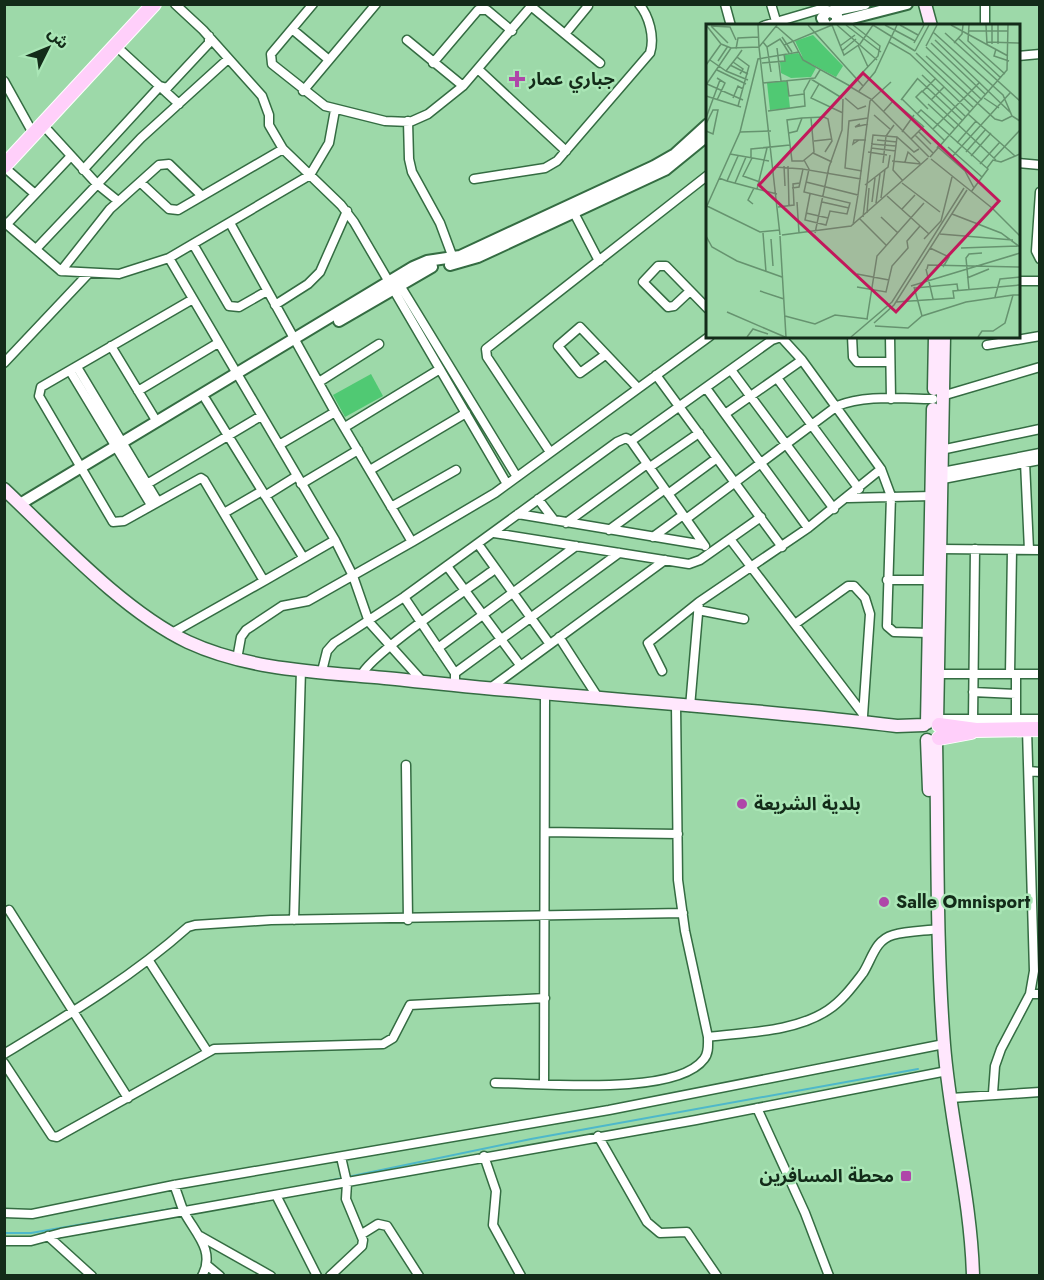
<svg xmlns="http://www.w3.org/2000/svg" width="1044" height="1280" viewBox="0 0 1044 1280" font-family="Jost,'Noto Sans Arabic',sans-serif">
	<rect width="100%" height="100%" fill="#9dd9a9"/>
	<!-- green -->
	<path fill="#50c973" d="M371 374 383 396 345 417 333 395Z"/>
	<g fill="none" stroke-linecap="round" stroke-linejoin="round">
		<!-- stream -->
		<path stroke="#4eb8ca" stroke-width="2" d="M309 1185 531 1139 918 1069
			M4 1233H31L177 1208"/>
		<!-- minor casing -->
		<g stroke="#346c42" stroke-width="11">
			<path id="minor" d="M175 4 203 30 262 96 269 115V125L283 149
				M313 4 271 54 272 64 325 106 385 121 410 122 428 114 463 86 533 4
				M725 4 731 26
				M771 4 776 21
				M532 7 600 63
				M763 26 824 8
				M985 26V4
				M292 29 329 60
				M565 34 588 6
				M407 40 463 86
				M116 46 179 104
				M1018 56 1040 54
				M433 63 478 10H487L512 31
				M479 70 566 151
				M4 81 34 135
				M303 91 376 4
				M408 121 409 159 412 172 440 223 453 258
				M43 125 97 184 118 201
				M1018 163 1040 165
				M4 167 35 194
				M83 170 160 86 167 88 209 43V36
				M474 179 545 168 557 161 650 53C655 37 649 16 639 4
				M140 182 169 209 178 210 283 149 341 205 354 222 507 484
				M1040 192 1036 251 1040 259
				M573 211 599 261
				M4 222 61 271 110 209 159 165 169 164 202 196
				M230 223 335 412 412 542 495 493 710 336
				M7 224 71 156
				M193 244 229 306 239 307 267 291
				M36 249 141 138 228 59
				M61 271 119 274 169 258
				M1018 281H1040
				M398 282 517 477
				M690 291 674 306 668 307 643 282 658 266H666L708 309
				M193 299 41 387 39 396 113 522 124 521 201 478 204 480 264 581 335 540 169 258 310 175 329 143 335 110
				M275 305 308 284 320 272 347 211
				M852 336 853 357 857 362H890
				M890 336 891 399
				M987 345 1040 336
				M111 346 157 422
				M605 355 580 373 558 346 580 327 638 388
				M4 363 89 273
				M77 367 158 502
				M731 370 834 509
				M70 371 151 505
				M656 375 782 547
				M777 378 859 489
				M319 382 379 344
				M706 388 808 528
				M138 391 218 343
				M942 396 1040 367
				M206 400 303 557
				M725 414 802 360
				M345 427 440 369
				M631 441 705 546
				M279 445 335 412
				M941 450 1040 429
				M550 452 487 357 486 349 708 175
				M1025 462 1029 550
				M650 467 699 433
				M370 470 466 413
				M937 473 1040 453
				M938 480 1040 460
				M147 484 261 416
				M301 484 358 450
				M668 494 717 458
				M265 496 297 476
				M848 498 932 496
				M538 499 554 520
				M391 507 456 470
				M224 513 262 491
				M518 514 704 545
				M686 519 837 406C866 394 902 399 933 399
				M566 523 647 464
				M609 530 665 489
				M494 533 689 564 700 560 761 517
				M653 537 683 515
				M730 539 863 714
				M335 540 353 576 369 622 423 682
				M478 544 549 643
				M940 549 1040 550
				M447 566 520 665
				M887 580H930
				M404 597 455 673V679
				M698 610 744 619
				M795 624 848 586H854L865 598 870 614 863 716
				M172 633 264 581
				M559 637 599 699
				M438 648 576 546
				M237 659 241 637 246 630 282 606 308 601 412 542
				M322 671 327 651 334 643 404 597 617 442 626 438 631 441 772 340 781 337 802 360 881 469 891 496 887 626 894 632 929 633
				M662 671 648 643 699 602
				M455 673 619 553
				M938 674H1040
				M1010 674 1012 550
				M1016 674V720
				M361 676C369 655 471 587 495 569
				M489 689 665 560
				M973 692 1016 694
				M676 705 678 880 685 931 708 1037
				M690 707 699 602 808 528 881 469
				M940 719H1040
				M973 720 975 549
				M406 765 408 920
				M1029 771 1040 772
				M545 832 678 834
				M9 910 128 1098
				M294 920 301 669
				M149 961 207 1051
				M1030 994H1040
				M4 1054C68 1015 132 977 188 927L195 925 271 920 683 913
				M4 1063 52 1136 57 1137 214 1049 383 1044 393 1038 410 1005 545 998
				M495 1083C540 1083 676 1097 704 1059 709 1053 708 1045 708 1037 747 1032 795 1032 828 1010 842 1001 853 986 863 973 872 959 875 940 893 935 907 931 924 931 939 929
				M544 1083 545 694
				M993 1093 995 1066 1001 1049 1030 994 1034 971 1027 729
				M951 1098 1040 1092
				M757 1108 805 1213 829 1276
				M598 1136 647 1222 660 1233 687 1232 717 1276
				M484 1156 496 1191 493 1225 521 1276
				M174 1185C178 1194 180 1203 184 1212 195 1233 216 1251 202 1276
				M276 1195 317 1276
				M4 1213 32 1214 174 1185 609 1110 944 1044
				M362 1234 378 1224 387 1226 419 1276
				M48 1236 92 1276
				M200 1236 271 1276
				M4 1241H31L61 1233 696 1120 947 1071
				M208 1266 220 1276
				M330 1276 362 1246 363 1240 346 1199 347 1183 341 1157"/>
		</g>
		<!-- tertiary casing -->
		<g stroke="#346c42" stroke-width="14">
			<path id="tertiary" d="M832 11 865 4
				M837 22 907 4
				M826 26 822 18 828 11 837 15V22L833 25
				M450 265 478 257 665 170 708 135
				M339 321 432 267
				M20 504 413 267 427 261 460 256 654 166 675 154 708 124"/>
		</g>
		<!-- secondary casing -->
		<g stroke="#346c42" stroke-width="15">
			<path id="secondary" d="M925 4 931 26
				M934 389 935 336
				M4 489C57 539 123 611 188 642 255 673 332 672 405 680 569 698 734 706 897 726L924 725
				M927 723 933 409
				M937 723 944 336
				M927 740 929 790
				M936 740C938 842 936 943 944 1045 950 1122 971 1198 973 1276"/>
		</g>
		<!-- primary casing -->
		<g stroke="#fff" stroke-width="16">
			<path id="primary" d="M4 166 154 4
				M939 725 976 730 1040 729
				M939 738 971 732"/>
		</g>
		<!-- minor -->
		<use href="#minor" stroke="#fff" stroke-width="8"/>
		<!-- tertiary -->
		<use href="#tertiary" stroke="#fff" stroke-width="10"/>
		<!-- secondary -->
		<use href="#secondary" stroke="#ffe7fd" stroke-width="12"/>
		<!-- primary -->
		<use href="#primary" stroke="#ffcffa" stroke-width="14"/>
	</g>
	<!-- markers -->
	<g fill="#af47a9" stroke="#aae6b6" stroke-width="2">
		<path d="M514 70h6v6h6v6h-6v6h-6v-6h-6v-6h6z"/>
		<circle cx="742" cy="804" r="6"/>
		<circle cx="884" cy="902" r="6"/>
		<rect x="900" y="1170" width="12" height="12" rx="3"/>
	</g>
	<g text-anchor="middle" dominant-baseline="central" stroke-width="5" stroke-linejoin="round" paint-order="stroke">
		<!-- poi labels -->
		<g font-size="18" font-weight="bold" fill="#132b19" stroke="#aae6b6" text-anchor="start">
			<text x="529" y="79">جباري عمار</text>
			<text x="754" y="804">بلدية الشريعة</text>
			<text x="896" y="902">Salle Omnisport</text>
			<text x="894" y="1176" text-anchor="end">محطة المسافرين</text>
		</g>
	</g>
	<!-- overview -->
	<g transform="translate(706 24)">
		<rect width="314" height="314" fill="#9dd9a9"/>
		<path d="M107 11 137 42 130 53 98 36 89 17ZM92 29 110 44 105 53 85 54 75 49 74 38 79 37V31ZM81 57 84 84 64 86 61 59Z" fill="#50c973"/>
		<path fill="none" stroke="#66936f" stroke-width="1.5" d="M0 1 15 20M71 1 53 23 74 211M102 1 157 62M126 1 138 31 154 20 167 1 209 27M131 1 171 36M140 1 175 28M147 1 174 22 172 32 157 48M179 1 209 17M191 1 183 18 204 30 264 88M194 1 212 11M245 1 302 32M263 1 262 17 299 50M280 1 281 20M286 1V20M292 1V20M5 2 24 3 30 16M5 2 22 19M70 2 87 17 97 36 144 62M262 7H302M227 8 297 71 306 92 314 97M239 9 314 77M76 13 86 28M252 14 295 54M229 16 305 89M57 18 61 23 74 15 78 21M281 18 314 19M208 19 218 1M225 19 280 71M248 19 256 10 257 1M152 21 162 43M134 22 149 11M220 22 231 1M61 23 65 48M220 23 276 76M71 24 75 57M30 25 32 14 52 13M290 25 288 32 303 37M136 27 150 15M209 27 223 1M83 29 78 21 126 1M210 29 268 84M220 32 289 95 296 97 306 92M4 36 20 47 31 33M12 37 22 22M27 38 37 45 34 50M56 39 79 37 78 30M0 41 15 20 25 24M24 41 42 50M11 46 40 60M20 47 42 56M216 51 260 93M105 55 136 74M212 55 257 97M81 56 83 72 98 70M57 59 109 54 114 46M1 60 37 76M113 60 105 74 137 89M0 61 25 24 53 23 52 1M143 62 165 75 223 133M153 67 169 48 183 18M217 67 230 54M0 72 35 83M27 74 32 62 37 65M139 74 152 85 160 82M278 74 293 84M196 75 239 117M11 76 19 59 11 54M195 76 212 54M225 76 238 63M222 80 249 105M32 82 43 42 31 33 36 26M222 85 210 73 216 67 290 136M62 87 99 82 98 67 105 54M177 88 187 77 217 102M211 90 215 86 282 145 265 168M262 90 309 132M168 91 184 105M0 94 14 56M105 94 108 128 97 137H86L81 96 96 94 118 93 122 95 126 117 119 128M0 100 7 86H12L7 110 0 107M154 100 149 103 162 100M216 104 233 121 231 124M227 105 274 58M212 107 225 120M34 108 65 107M196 108 208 91M83 109 91 107 96 94M209 111 227 129M191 113 187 146 197 157M205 115 218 102M153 116 147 120 148 116H160M171 116 191 118M108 117 126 115M251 119 270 97M165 120 190 122M242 123 276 153M61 124 51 165 71 170M165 124 190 127M233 124 259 147 268 164M162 128 181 131M260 128 280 105M107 129 126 138M24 130 63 137M265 132 285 109M224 133 301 46 302 1M45 134V125L84 121M46 134 37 152 54 158M245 134 304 69M288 134 314 106M225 135 286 184 314 212M98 136 103 145 98 168 144 179 141 190 124 187 120 201 99 196 104 170M186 137 215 140M199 138 202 128 214 139M177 139 180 112 188 101M274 140 294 118M78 142 79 162M82 142 83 182M68 143 97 145M281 144 287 136 295 138 314 130M156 147 139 144 143 97 162 94M13 154 21 157 32 132M21 157 51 165M100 158 152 171 164 77 185 58M29 159 40 133M196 159 234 188M159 161 182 143 184 131M86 164 93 163 97 145 155 155M181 172 223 210M175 174 179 145M91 178 93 209M116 178 143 184M166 178 169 154M170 179 174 150M47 180 42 176 48 164M1 182 54 208 74 206M72 183 88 181 87 160 94 159M0 184 34 108 52 35 93 28M196 185 209 171M100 189 122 194M161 189 163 164M246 190 295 209 314 223M157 193 167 111 191 113 208 128 213 125M175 193 192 209M154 195 180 221M147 201 152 171M57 209 60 248M109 209 123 143 136 106 137 75M234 210 307 216M76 211 145 202 222 134M0 212 6 223 31 237 76 253M74 212 80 313M65 215 67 242M218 215 235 197 246 153M224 224 243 233 237 243M255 224 312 222M220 245 227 275M221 245 222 241 314 243M151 250 183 256M261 254 283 245M205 262 314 229M151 263 180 268 186 242 202 224 201 217 214 202M208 263 216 292M209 264 251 260 252 267M263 266 260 234 263 230 276 229M54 267 78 275M289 273 294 255 314 253M190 278 248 274 247 267 314 261M21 288 79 313M79 292 109 300 129 291 162 295M161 295 171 232 218 179M168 299 188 281 261 166M169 302 202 304 216 292 260 278 307 271M41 313 47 305 62 310M145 313 186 278 258 164M272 313 276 307H287L299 299 307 271H314V262"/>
		<path fill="#c2185b" fill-opacity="0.15" stroke="#c2185b" stroke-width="3" d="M157 49 293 177 190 288 53 161Z"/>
		<rect width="314" height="314" fill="none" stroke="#132b19" stroke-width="3"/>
	</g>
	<!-- border -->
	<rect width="1044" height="1280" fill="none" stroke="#132b19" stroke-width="12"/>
	<!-- north arrow -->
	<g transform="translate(48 48) rotate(47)" stroke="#aae6b6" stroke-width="4.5" paint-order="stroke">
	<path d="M0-4.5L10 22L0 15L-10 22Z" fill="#132b19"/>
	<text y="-9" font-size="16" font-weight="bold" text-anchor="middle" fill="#132b19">ش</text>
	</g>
</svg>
